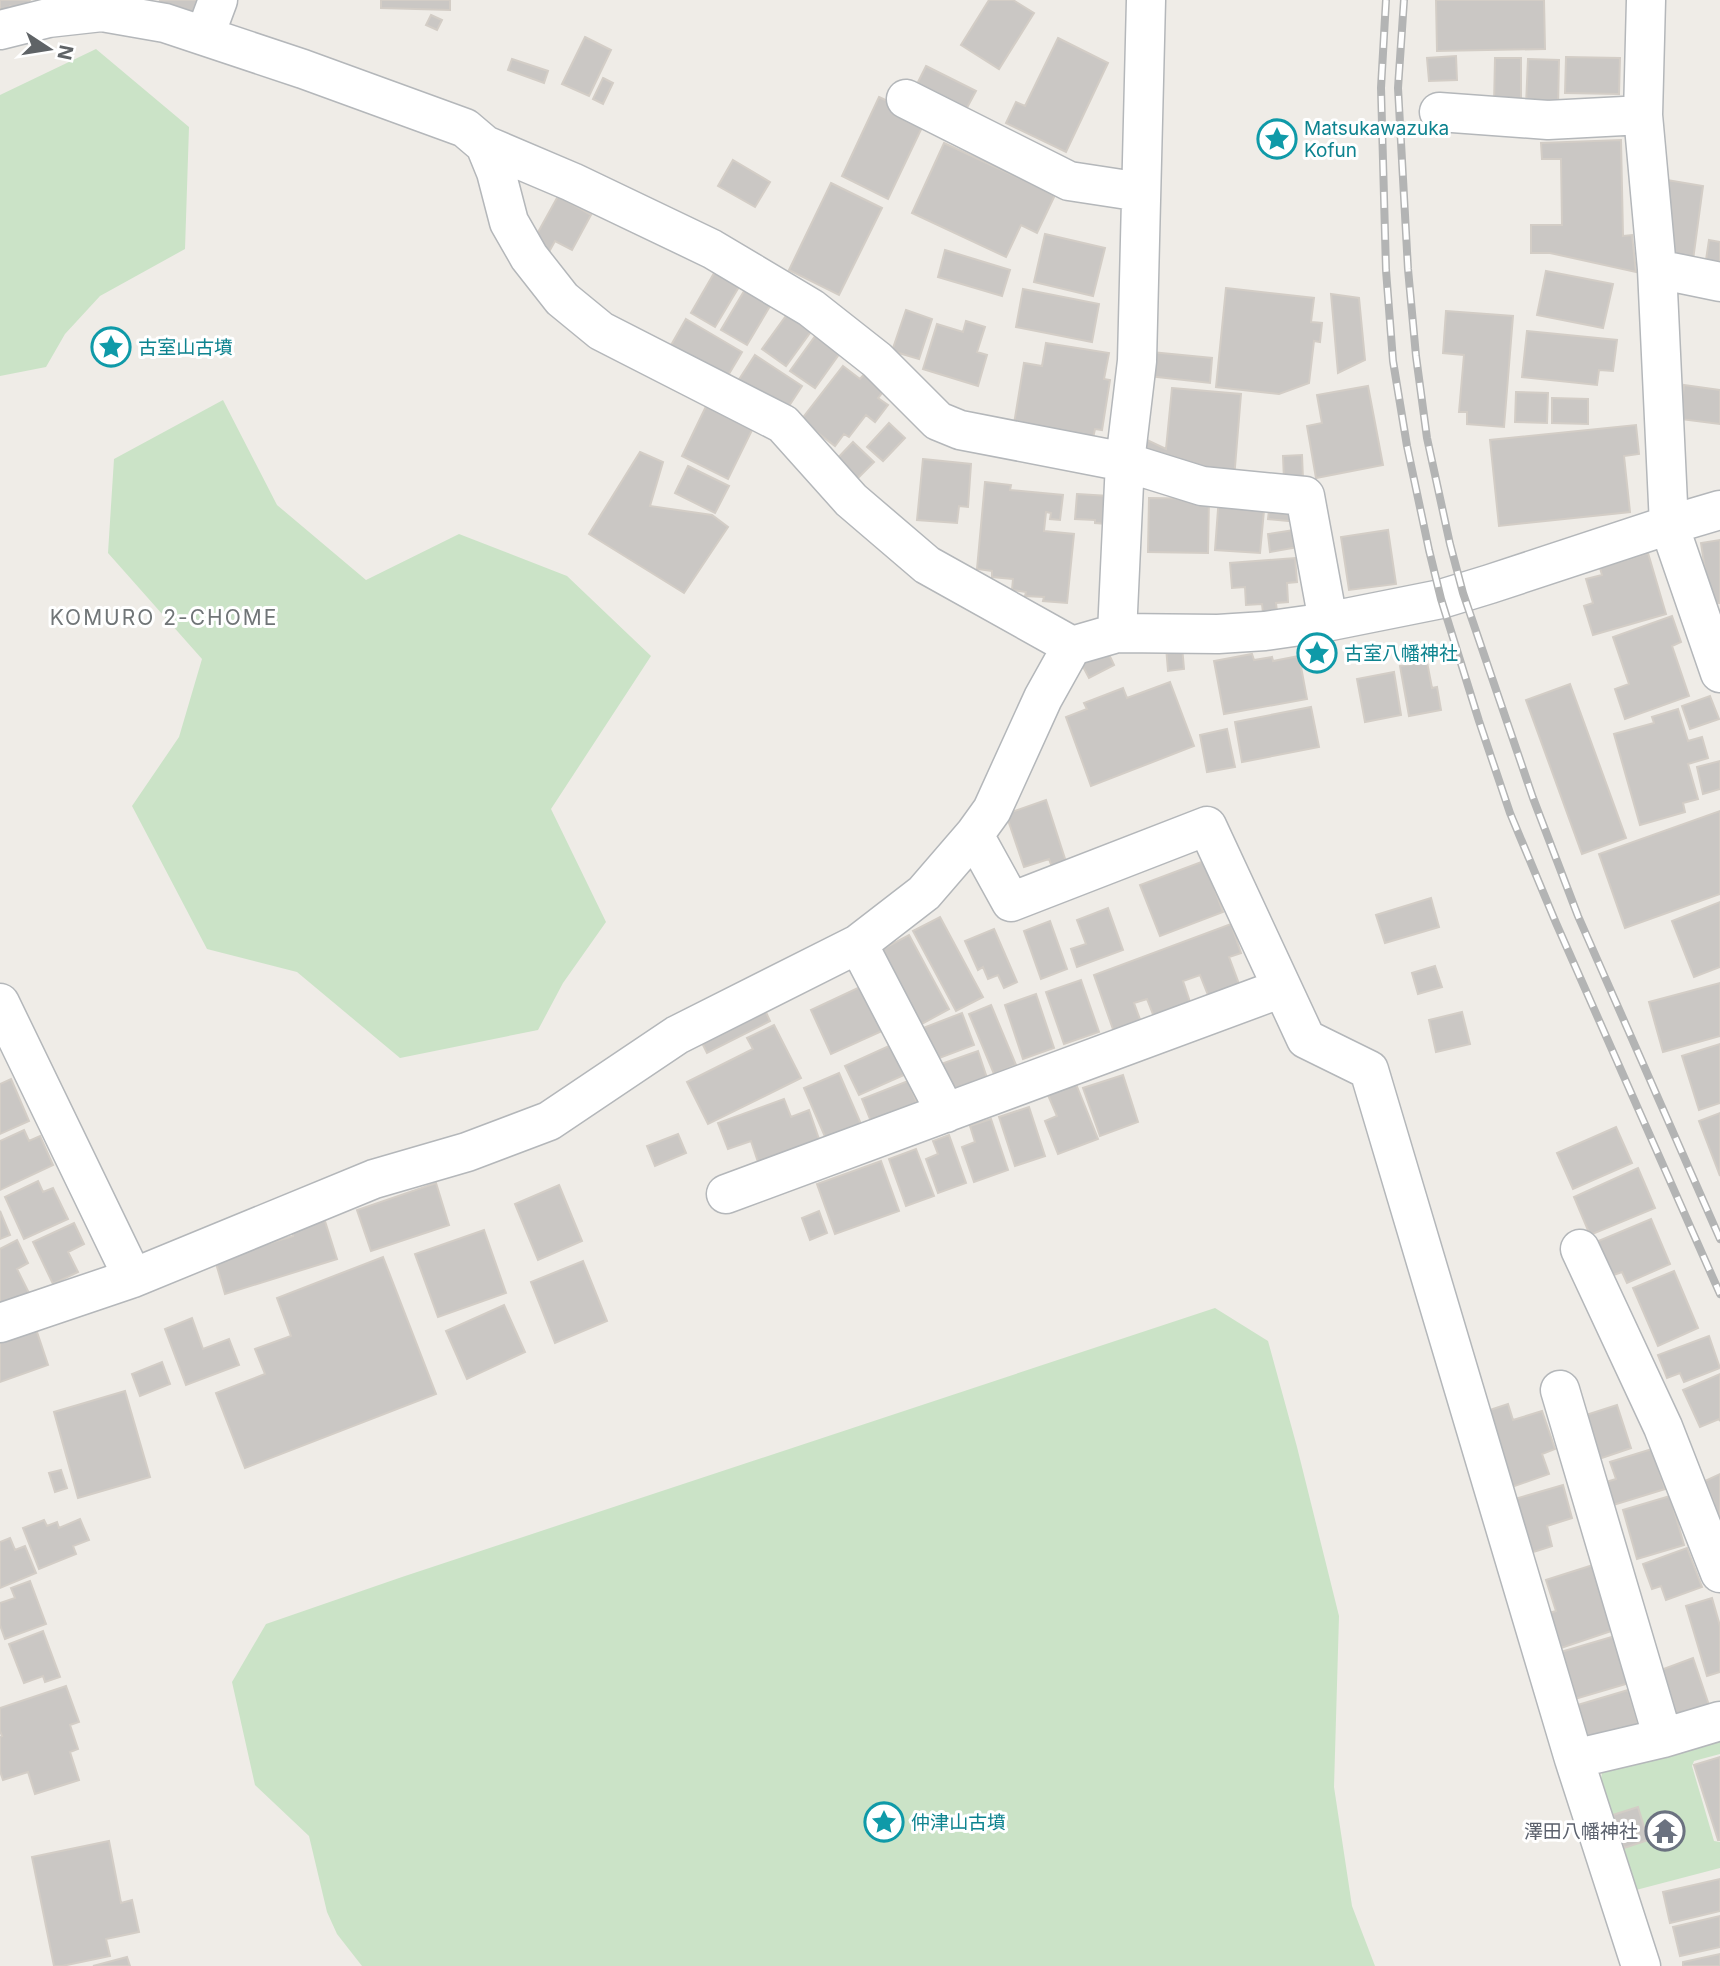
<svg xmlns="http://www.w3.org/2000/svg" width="1720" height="1966" viewBox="0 0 1720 1966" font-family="Inter,'Noto Sans JP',sans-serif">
	<rect width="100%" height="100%" fill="#efece7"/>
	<!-- green -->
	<path fill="#cbe3c7" d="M96 49 189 127 185 249 100 296 65 334 46 367 0 376V95Z
		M223 400 277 505 366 580 459 534 567 576 651 656 551 809 606 922 563 983 538 1030 400 1058 297 972 207 949 132 806 179 737 202 659 108 553 114 459Z
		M1215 1308 1268 1341 1297 1447 1339 1616 1334 1787 1352 1906 1375 1966H362L337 1934 327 1912 309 1836 255 1785 232 1682 266 1624 402 1577Z
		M1720 1735V1754L1694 1761 1692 1766 1714 1841 1720 1842V1868L1636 1890 1599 1792 1603 1766Z"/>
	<!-- building -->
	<path fill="#cac7c4" stroke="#d3cdc6" stroke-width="2" d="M0 0H30L20 13 10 6 1 17 0 16Z
		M160 0H200L194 16 159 4Z
		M381 0H450V10L381 8Z
		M989 0H1013L1034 13 999 69 961 45Z
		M1436 0H1544L1545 49 1437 51Z
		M431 15 442 20 437 30 426 25Z
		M585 37 611 50 589 96 562 84Z
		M1058 38 1108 63 1066 152 1006 123 1016 102 1025 106Z
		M1456 56 1457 80 1429 81 1427 58Z
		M1566 57 1620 58 1619 94 1565 93Z
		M1495 58H1521V105H1494Z
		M512 59 548 71 544 83 508 70Z
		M1528 59 1559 60 1558 106 1526 105Z
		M926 66 976 91 962 117 913 92Z
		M603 78 613 83 603 104 593 99Z
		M879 97 926 119 888 199 842 176Z
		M1621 140 1623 236 1632 235 1636 272 1550 253H1531V225H1562L1561 159H1542L1541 143Z
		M944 143 1055 195 1037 233 1021 225 1006 257 912 213Z
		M733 160 770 182 755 207 718 186Z
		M1667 180 1703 186 1693 260 1671 257Z
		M831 183 882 208 839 295 789 270Z
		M558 196 591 215 572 250 555 241 549 252 532 243Z
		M1045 234 1105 248 1093 296 1034 282Z
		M1709 240 1720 242V276L1704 273Z
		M945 250 1010 270 1002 296 938 277Z
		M721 261 746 275 715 327 691 313Z
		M1546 271 1613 284 1603 328 1537 315Z
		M747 286 773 301 747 345 721 330Z
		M1226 288 1314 298 1311 322 1322 323 1320 342 1314 341 1309 383 1279 394 1216 387Z
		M1023 289 1099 304 1092 342 1016 327Z
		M1331 294 1359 298 1365 360 1338 373Z
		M791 309 815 326 786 366 762 349Z
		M906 310 932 319 919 359 892 351Z
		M1446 311 1513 316 1504 427 1467 424V412H1459L1464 355 1443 353Z
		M686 319 742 352 726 379 670 347Z
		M966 321 985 327 977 352 987 355 978 386 923 369 937 324 963 332Z
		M821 328 845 346 815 388 790 371Z
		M1527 331 1617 340 1613 371 1599 370 1597 385 1522 377Z
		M1046 343 1109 353 1104 379 1110 380 1102 430 1095 429 1092 443 1013 430 1024 363 1042 366Z
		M1151 352 1212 358 1210 383 1149 376Z
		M755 355 802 386 785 412 738 381Z
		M843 366 860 379 867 371 887 387 878 398 888 405 875 422 866 415 849 437 844 434 835 446 801 420Z
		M1684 385 1720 390V424L1680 419Z
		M1368 386 1383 465 1316 478 1307 426 1322 423 1317 395Z
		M1172 388 1241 394 1234 479 1134 456 1143 438 1166 449Z
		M1516 392 1548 393 1547 423 1515 422Z
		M710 398 757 420 728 479 682 456Z
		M1552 398 1588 399V424L1552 423Z
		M889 423 905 438 883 461 867 447Z
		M1636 425 1639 454 1624 456 1630 512 1499 526 1490 440Z
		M853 442 874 462 853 483 833 463Z
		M640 452 663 462 650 506 712 515 728 527 684 593 589 534Z
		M1302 455 1303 479 1284 480 1283 456Z
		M923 459 971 464 968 507 959 506 957 523 917 520Z
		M688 466 729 486 715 513 675 493Z
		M985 482 1011 485 1010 490 1063 495 1060 520 1050 519 1051 513 1046 512 1044 531 1074 534 1067 603 1043 601 1044 597 1025 596 1026 592 1012 590 1013 579 992 577V571L977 569Z
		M1077 494 1109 496 1107 524 1095 523V520L1075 519Z
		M1219 496 1265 500 1260 553 1215 550Z
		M1149 498 1209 499 1208 553 1148 552Z
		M1270 501 1300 504 1298 522 1268 519Z
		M1301 529 1304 546 1270 552 1268 534Z
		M1388 530 1396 584 1349 590 1341 537Z
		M1720 540V603L1710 604 1701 543Z
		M1648 553 1666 614 1593 635 1584 606 1593 603 1586 579 1602 575 1600 568Z
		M1295 558 1297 582 1287 583 1288 602 1276 603 1277 612 1263 613 1262 604 1246 605 1245 587 1232 588 1230 563Z
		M1672 616 1681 642 1672 646 1689 696 1625 719 1615 689 1629 684 1613 637Z
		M1182 646 1184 669 1168 671 1166 647Z
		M1107 650 1114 665 1089 678 1081 663Z
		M1252 654 1254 660 1272 657 1273 661 1299 656 1307 699 1224 714 1214 661Z
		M1427 662 1432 688 1437 687 1441 710 1409 716 1400 666Z
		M1394 672 1401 715 1365 722 1357 679Z
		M1170 682 1194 746 1091 786 1066 717 1087 709 1084 703 1123 688 1127 698Z
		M1570 684 1626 838 1582 854 1526 700Z
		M1710 696 1719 719 1690 729 1682 706Z
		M1311 707 1319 747 1242 762 1235 722Z
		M1678 709 1688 741 1702 737 1708 758 1688 764 1698 799 1683 803 1685 812 1640 825 1614 734 1654 723 1652 717Z
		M1227 729 1235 767 1207 772 1200 735Z
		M1720 761V789L1703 794 1697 767Z
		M1046 800 1067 865 1053 870 1049 859 1024 867 1006 814Z
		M1720 811V894L1625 928 1599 854Z
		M1204 861 1223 912 1160 936 1140 885Z
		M1431 898 1439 927 1385 943 1376 915Z
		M1720 902V967L1694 977 1672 921Z
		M1108 908 1123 950 1077 967 1071 949 1086 944 1077 920Z
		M940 917 983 997 956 1011 913 931Z
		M1050 921 1067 969 1041 979 1024 931Z
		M1231 924 1241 953 1229 957 1239 984 1208 995 1200 975 1183 981 1192 1008 1156 1022 1147 999 1134 1003 1142 1025 1115 1035 1094 975Z
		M994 929 1017 982 1004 988 998 975 988 979 983 967 978 970 965 941Z
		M909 935 949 1009 920 1025 881 950Z
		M1435 966 1442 987 1418 994 1412 973Z
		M1081 980 1099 1032 1064 1044 1046 992Z
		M1720 983V1036L1663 1052 1649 1002Z
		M862 986 882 1031 831 1054 811 1010Z
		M1036 994 1054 1048 1023 1059 1005 1005Z
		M991 1005 1016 1065 994 1074 969 1014Z
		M764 1008 770 1021 707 1053 700 1039Z
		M1462 1012 1470 1044 1436 1052 1429 1020Z
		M962 1013 974 1045 934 1060 923 1028Z
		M774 1025 801 1078 708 1124 687 1082 753 1049 747 1038Z
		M1720 1044V1103L1699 1110 1682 1056Z
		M891 1045 904 1075 859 1095 845 1066Z
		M978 1051 990 1087 948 1095 938 1065Z
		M839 1073 861 1124 826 1139 804 1088Z
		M1123 1075 1138 1122 1100 1136 1083 1088Z
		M11 1079 29 1121 0 1134V1084Z
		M908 1081 920 1110 874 1129 862 1099Z
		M1076 1084 1098 1139 1058 1154 1045 1121 1057 1116 1048 1095Z
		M784 1099 791 1117 809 1110 821 1145 760 1168 751 1141 728 1149 718 1123Z
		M1029 1107 1045 1156 1015 1166 999 1117Z
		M1720 1113V1176L1699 1121Z
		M991 1119 1008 1170 974 1182 962 1147 975 1142 970 1126Z
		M1616 1127 1632 1163 1573 1189 1557 1153Z
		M24 1130 29 1141 40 1136 53 1165 0 1190V1141Z
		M678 1134 686 1153 655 1166 647 1146Z
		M949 1135 966 1183 938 1193 926 1159 938 1154 933 1141Z
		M916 1149 934 1196 906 1206 889 1159Z
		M881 1161 899 1211 835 1234 817 1184Z
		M1638 1168 1655 1208 1590 1235 1574 1197Z
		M38 1181 43 1192 53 1188 68 1219 24 1239 5 1197Z
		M436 1183 449 1225 371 1251 357 1210Z
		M559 1185 582 1241 538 1260 515 1204Z
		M0 1211 10 1235 0 1239Z
		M819 1211 827 1233 810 1240 802 1218Z
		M324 1218 337 1259 225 1294 215 1260 293 1236 292 1229Z
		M1651 1219 1670 1264 1627 1283 1622 1272 1611 1276 1596 1242Z
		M74 1223 84 1244 68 1252 78 1272 53 1284 33 1242Z
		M484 1230 506 1293 438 1317 415 1254Z
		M17 1240 28 1263 17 1269 29 1293 0 1307V1249Z
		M383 1257 436 1394 245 1468 216 1393 265 1374 255 1349 291 1336 277 1298Z
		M583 1261 607 1321 555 1343 531 1282Z
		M1674 1271 1698 1328 1658 1346 1633 1288Z
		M504 1305 525 1352 467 1379 446 1331Z
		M192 1318 203 1349 229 1339 239 1365 186 1385 165 1329Z
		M36 1329 48 1365 0 1382V1342Z
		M1709 1336 1720 1368 1684 1382 1680 1373 1667 1378 1658 1355Z
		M162 1362 170 1384 140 1396 132 1374Z
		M1720 1374V1421L1719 1419 1700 1427 1683 1390Z
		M125 1391 150 1477 78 1498 54 1412Z
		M1508 1404 1513 1420 1542 1411 1555 1449 1542 1454 1549 1474 1506 1489 1481 1413Z
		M1617 1405 1631 1448 1593 1461 1580 1417Z
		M1652 1449 1665 1489 1610 1506 1603 1483 1616 1479 1610 1462Z
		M61 1470 67 1488 55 1492 49 1473Z
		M1720 1474V1524L1709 1505 1714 1503 1705 1481Z
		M1563 1485 1572 1518 1547 1526 1552 1546 1524 1555 1508 1501Z
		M1670 1496 1684 1545 1637 1559 1623 1510Z
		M80 1519 89 1540 73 1546 76 1554 39 1569 23 1528 44 1520 47 1526 57 1522 59 1528Z
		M10 1538 15 1550 25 1546 36 1573 0 1588V1542Z
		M1687 1548 1702 1587 1666 1600 1661 1586 1652 1589 1643 1564Z
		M1596 1564 1617 1629 1558 1649 1546 1614 1556 1611 1546 1580Z
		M30 1581 46 1624 5 1639 0 1625V1603L15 1598 11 1588Z
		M1712 1598 1720 1626V1672L1707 1676 1686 1606Z
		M43 1631 60 1677 45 1682 43 1676 24 1683 9 1644Z
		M1615 1636 1629 1683 1568 1701 1554 1654Z
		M1693 1658 1712 1714 1677 1725 1658 1671Z
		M66 1686 79 1722 70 1725 78 1749 70 1752 79 1780 35 1794 28 1772 3 1780 0 1771V1737L2 1736 0 1731V1708Z
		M1628 1690 1640 1730 1582 1746 1571 1707Z
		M1720 1757V1840H1718L1694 1765Z
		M1638 1807 1648 1840 1624 1848 1613 1815Z
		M109 1841 121 1903 132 1900 139 1932 106 1939 110 1956 62 1966H54L32 1857Z
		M1720 1879V1911L1670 1923 1663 1892Z
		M1720 1916V1947L1680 1956 1673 1927Z
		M1720 1954V1966H1683V1962Z
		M127 1957 130 1966H93Z"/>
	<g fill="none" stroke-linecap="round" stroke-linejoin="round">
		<!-- minor casing -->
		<g stroke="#b4b7ba" stroke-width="41">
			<path id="minor" d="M1646 0 1643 115 1657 269 1669 525 1720 673
				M0 30 48 18 102 12 165 23 303 69 465 128 485 145 496 172 509 222 529 257 562 299 601 331 783 424 851 500 927 565 1072 646
				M205 35 218 0
				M906 99 1069 181 1141 192
				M1439 112 1548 120 1643 115
				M485 145 572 182 712 249 811 308 877 360 938 421 960 430 1125 462 1202 486 1305 496 1328 621
				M1657 269 1720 282
				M1117 633 1218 634 1265 631 1321 623 1441 599 1490 584 1669 525 1720 510
				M974 835 1011 902 1207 826 1306 1039 1369 1070 1574 1759 1641 1966
				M858 944 946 1113
				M0 1003 133 1278
				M726 1194 1282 988
				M1580 1249 1663 1427 1720 1573
				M0 1323 133 1278 374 1179 467 1152 549 1121 677 1035 858 944 924 893 974 835 992 810 1043 698 1072 646 1117 633 1125 462 1137 361 1146 0
				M1560 1390 1663 1738
				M1574 1759 1663 1738 1720 1721"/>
		</g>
		<!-- minor -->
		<use href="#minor" stroke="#fff" stroke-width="38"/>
		<!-- rail casing -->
		<g stroke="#b3b4b4" stroke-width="8">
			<path id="rail" d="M1386 0 1381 88 1386 270 1393 361 1407 446 1429 550 1441 599 1479 721 1510 813 1556 923 1720 1294
				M1404 0 1398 88 1408 269 1416 356 1427 438 1450 544 1463 593 1533 798 1578 916 1720 1239"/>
		</g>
		<!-- rail -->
		<use href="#rail" stroke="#fff" stroke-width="5" stroke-dasharray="16" stroke-linecap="butt"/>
	</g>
	<!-- icons -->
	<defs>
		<g id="sight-ring" transform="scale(2.0125)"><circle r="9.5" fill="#fff" stroke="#0f9aa8" stroke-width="1.5"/><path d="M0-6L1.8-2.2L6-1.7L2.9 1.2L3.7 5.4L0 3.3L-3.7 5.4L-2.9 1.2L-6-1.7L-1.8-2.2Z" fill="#0f9aa8"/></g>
		<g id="temple-ring" transform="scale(2.0125)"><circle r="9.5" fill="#fff" stroke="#6b7280" stroke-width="1.5"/><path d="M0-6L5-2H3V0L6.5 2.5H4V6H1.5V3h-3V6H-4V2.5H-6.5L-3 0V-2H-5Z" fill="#6b7280"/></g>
	</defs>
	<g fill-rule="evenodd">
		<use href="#sight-ring" x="1277" y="139"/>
		<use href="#sight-ring" x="111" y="347"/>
		<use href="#sight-ring" x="1317" y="653"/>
		<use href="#sight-ring" x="884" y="1822"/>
		<use href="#temple-ring" x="1665" y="1831"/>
	</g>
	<g text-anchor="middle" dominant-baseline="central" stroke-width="6" stroke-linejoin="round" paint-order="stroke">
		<!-- culture labels -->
		<g font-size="19" fill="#0d838f" stroke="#fff" text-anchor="start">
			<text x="1304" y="128">Matsukawazuka<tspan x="1304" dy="22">Kofun</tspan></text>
			<text x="138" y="347">古室山古墳</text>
			<text x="1344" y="653">古室八幡神社</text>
			<text x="911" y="1822">仲津山古墳</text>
		</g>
		<!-- worship labels -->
		<g font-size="19" fill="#5b616d" stroke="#fff" text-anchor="end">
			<text x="1638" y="1831">澤田八幡神社</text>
		</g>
		<!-- neighbourhood labels -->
		<g font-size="21" letter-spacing="2" fill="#707577" stroke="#fff">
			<text x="164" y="617">KOMURO 2-CHOME</text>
		</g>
	</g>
	<!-- north arrow -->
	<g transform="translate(49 49) rotate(102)" stroke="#ffffff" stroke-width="5" paint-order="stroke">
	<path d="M0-5L12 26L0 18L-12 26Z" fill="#5f6366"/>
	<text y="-10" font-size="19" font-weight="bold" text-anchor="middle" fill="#5f6366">N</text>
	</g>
</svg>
